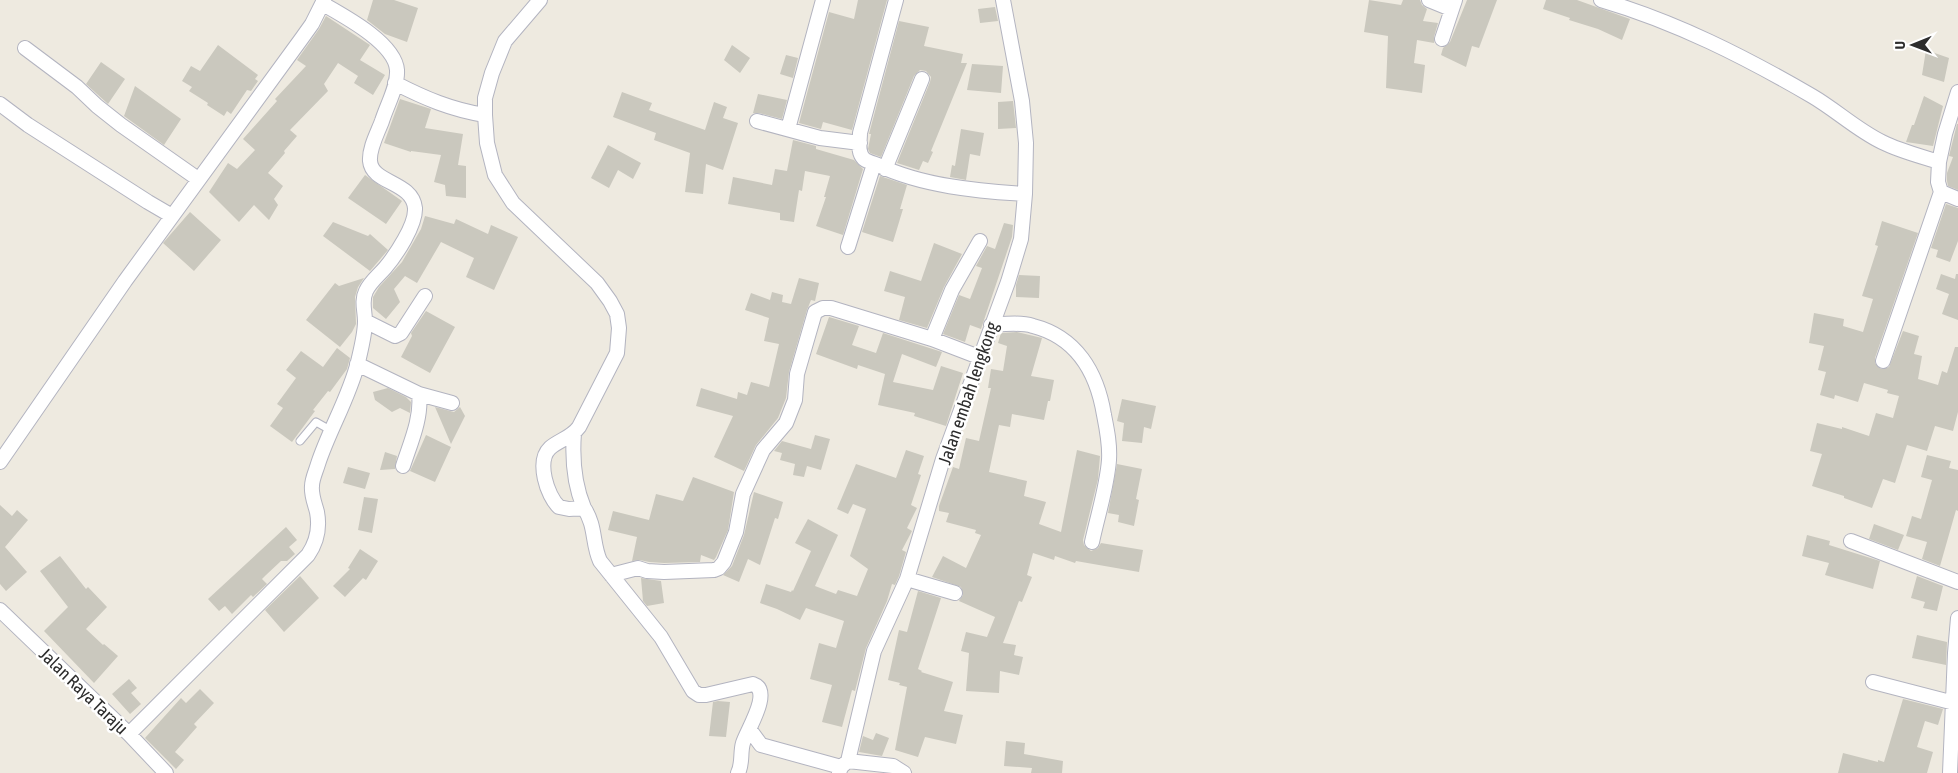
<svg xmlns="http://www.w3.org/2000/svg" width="1958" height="773" viewBox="0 0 1958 773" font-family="'Asap Condensed',sans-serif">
	<rect width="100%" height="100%" fill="#eeeae0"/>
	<!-- building -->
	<path fill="#cac8be" d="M373 0H394L418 8 407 42 385 34 367 20Z
		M858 0H887L852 130 823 122 821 129 799 123 829 12 854 19Z
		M1369 0 1401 5 1403 0H1420L1422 5 1427 9 1423 21 1438 23 1434 37V43L1417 40 1414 63 1425 65 1422 93 1386 88 1388 36 1364 32Z
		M1467 0H1497L1479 48 1472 46 1466 67 1441 55 1443 48 1450 42Z
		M1546 0H1577L1630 19 1622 40 1598 29 1569 20 1570 18 1543 9Z
		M995 7 998 21 980 23 978 9Z
		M326 16 370 45 360 60 385 75 373 95 354 83 358 76 338 63 324 84 328 91 290 130 297 136 284 151 285 153 268 173 283 186 274 199 278 205 269 220 254 205 239 222 209 192 228 163 237 169 255 150 243 139 277 101 275 99 306 66 297 60 319 29Z
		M899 21 929 27 924 46 963 54 961 63H967L931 151 933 152 928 163 923 161 919 170 897 163 930 82 931 77 926 71 920 70 914 76 881 157 870 153 868 149 871 134H869Z
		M218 45 258 75 255 79 258 81 251 91 247 90 231 114 227 111 224 116 207 105 208 103 189 91 192 87 182 81 191 66 200 71Z
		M732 45 750 58 740 73 724 60Z
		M1926 50 1949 58 1944 82 1922 75Z
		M786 55 798 58 793 78 780 74Z
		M101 62 125 79 108 104 86 84Z
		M972 64 1003 66 1001 93 967 90Z
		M135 86 181 119 164 145 124 116Z
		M622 92 652 103 649 110 705 130 714 102 727 107 723 118 738 123 723 170 706 164 703 194 685 192 690 153 654 140 656 133 613 117Z
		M758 94 787 100 782 119 759 113H753Z
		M1924 96 1943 106 1933 146 1906 142 1912 125H1914Z
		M400 99 431 109 425 128 463 134 458 165 466 166V198L446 196 445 185 434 182 441 155 411 151V152L384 143Z
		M1013 101 1016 128 998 129V102Z
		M1957 124H1958V190L1948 186 1947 181V173L1953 157 1949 156Z
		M961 129 984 133 980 156 970 154 966 180 950 177 952 165 955 166Z
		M793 140 816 146V149L854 160 863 169 843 235 816 226 826 197H824L830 176 805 171 802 191 799 190 794 222 780 220V213L728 204 733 177 772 185 775 169 787 171Z
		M608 145 641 163 633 179 618 170 609 188 591 178Z
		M365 175 402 201 386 224 348 198Z
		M880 176 907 185 900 209H903L893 242 862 232Z
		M1946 204 1958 208V241L1950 262 1936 257 1938 250 1931 248Z
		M190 212 221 240 194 271 163 243Z
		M425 216 454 224 456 219 488 234 491 225 518 237 494 290 466 277 474 258 441 242 417 283 405 276 394 289 400 302 386 319 373 308V297L379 287 402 262 421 229Z
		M1882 221 1918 233 1875 358V363L1881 369 1889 367 1903 331 1919 336 1914 354 1922 356 1918 379 1938 385 1942 371 1947 373 1955 347H1958V412L1953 431 1935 426 1927 451 1907 445 1895 483 1883 479 1872 508 1844 498V496L1812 486 1822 454 1810 451 1817 423 1842 429V427L1869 436 1876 413 1893 418 1899 396 1887 393 1888 390 1864 383 1858 402 1835 395 1834 399 1820 395 1826 372 1818 370 1824 346 1809 343 1814 313 1844 319 1843 326 1863 332 1873 299 1862 296 1878 246 1875 245Z
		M333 222 368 236 370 234 388 250 370 271 323 236Z
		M1004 223 1013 225 1012 237 981 329 970 325 965 342 943 334 959 295 970 299 982 268 976 266 987 246 995 249Z
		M934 243 962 254 944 287 927 328 899 320 905 297 884 291 890 271 921 281Z
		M1941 274 1955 279 1956 274H1958V320L1942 314 1949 294 1936 289Z
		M1019 275 1040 276 1039 298 1016 297V285Z
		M364 278 358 287 355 297 356 324 352 332 340 347 306 320 335 283 339 286Z
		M799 278 819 283 815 301 811 300 807 310 789 372 786 398 778 418 756 445 744 471 714 457 733 416 696 406 701 388 737 399 738 392 747 395 751 382 769 387 779 344 764 341 769 318 745 310 751 293 770 300 772 292 783 295 782 302 791 304Z
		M426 311 455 327 430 373 401 357 412 336 411 333Z
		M829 317 859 326 852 345 876 353 883 333 942 352 936 367 902 354 893 382 933 390 941 366 963 373 946 426 914 416 915 413 878 405 885 374 858 365 857 369 816 354Z
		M1017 332 1042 338 1031 376 1054 380 1050 401H1048L1044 420 1012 414 1010 427 999 425 989 472 1027 481 1024 496 1046 502 1039 524 1061 532 1077 450 1100 456 1098 479 1083 540 1084 545 1091 551 1098 548 1101 543 1143 550 1139 572 1076 561 1075 563 1055 556 1054 560 1033 553 1027 575 1032 577 1022 602 1019 601 1003 643 1016 645 1014 655 1023 657 1019 675 1000 671 999 693 966 691 969 653 961 651 966 632 987 637 995 617 959 601 963 595 961 587 932 577 943 556 966 568 981 535 975 533 976 530 946 522 949 513 939 511V506L953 467 959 469 966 438 979 441 991 388H988L991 369 1003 371 1007 346 998 343 1001 333Z
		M337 348 350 358 347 369 330 392 328 391 313 410 315 411 292 442 270 426 283 408 277 404 296 378 286 370 301 351 323 367Z
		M388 388 406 397 411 402 410 413 400 408 392 412 375 400 373 392Z
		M1122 399 1156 406 1151 429 1144 427 1142 443 1122 441 1124 423 1117 421Z
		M435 407 454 412 460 407 465 416 451 444Z
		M426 435 451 447 435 482 410 471Z
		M815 435 830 439 821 470 807 466 804 477 793 475 795 464 780 460 782 453 774 451 782 441 811 449Z
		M906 450 924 456 918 474 921 475 911 505 917 508 907 528 912 531 902 550 906 552 899 576 895 585 892 584 887 601 866 648 855 691 852 690 842 727 822 722 832 685 810 679 819 643 836 648 844 621 806 608 800 620 777 609 760 603 766 584 791 592 792 590 793 591 811 551 795 543 808 519 838 535 815 586 836 594 838 590 857 596 868 569 850 556 866 509 853 504 848 514 837 509 856 464 896 478Z
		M385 452 397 456 395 469 380 470Z
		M1927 455 1951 461 1949 468 1958 470V511L1956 510 1940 566 1922 559 1927 542 1906 536 1912 516 1921 519 1932 480 1921 477Z
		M1117 464 1142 469 1136 499 1139 500 1134 526 1118 522 1119 515 1108 513Z
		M348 467 370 473 365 489 343 483Z
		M693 477 734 492 728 530 716 557 714 560 701 555 700 562 664 563 649 562 640 560 632 561 637 537 608 530 613 511 649 520 656 494 683 501Z
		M754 492 783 502 778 519 775 518 760 565 748 559 739 582 723 575 732 566 744 535Z
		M364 497 378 499 372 533 358 530Z
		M0 505 12 516 17 510 28 520 5 547 27 572 6 591 0 584Z
		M1874 524 1904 535 1898 550 1869 539Z
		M286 527 297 540 289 547 295 554 287 561H281L266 575 262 579 267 584 253 597 251 595 232 614 225 606 219 611 208 599Z
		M1807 535 1830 541 1829 545 1880 561 1873 589 1825 575 1829 563 1802 556Z
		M360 549 378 561 366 580 363 578 345 597 333 586 350 569 348 568Z
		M60 556 86 589 88 587 107 607 86 629 103 645 104 644 118 656 94 683 44 631 68 607 40 571Z
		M300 576 319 598 284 632 265 610Z
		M1917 576 1943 586 1937 611 1923 608 1925 602 1911 598Z
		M641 578 661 581 664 603 647 606 643 601Z
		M918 591 941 598 918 669 922 671 921 672 953 682 944 711 963 715 956 744 925 737 918 757 895 750 907 687 899 685 900 683 888 680 899 630 907 632Z
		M1917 635 1947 642 1946 665 1912 658Z
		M129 679 137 688 131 693 141 704 130 714 112 694Z
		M200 689 214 703 194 724 197 727 175 752 184 760 176 769 145 738 181 698 186 703Z
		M1903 699 1943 709 1938 725 1925 721 1917 747 1933 752 1927 773H1838L1843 753 1878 762V760L1884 762Z
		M718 701 730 702 726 737 709 736 713 702Z
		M876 733 889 738 882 756 859 752 863 736 873 740Z
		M1006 741 1025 743 1024 754 1063 761 1062 773H1031L1032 768 1004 766Z"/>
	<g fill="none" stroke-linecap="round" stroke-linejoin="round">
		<!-- service casing -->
		<g stroke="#b3b4c0" stroke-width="9">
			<path id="service" d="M300 441 316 422 332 431"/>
		</g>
		<!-- minor casing -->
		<g stroke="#b3b4c0" stroke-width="16">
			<path id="minor" d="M540 0 505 41 492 73 485 98V115L487 143 495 175 513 203 597 283 610 301 617 314 619 328 617 353 579 427C571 438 559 440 550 448 536 461 547 496 559 507L569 509 584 508C596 526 592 543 600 561L661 637 693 691 699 695H706L753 684C773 691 747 730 743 743 740 753 743 763 738 773
				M896 0 860 133C860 142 857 152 864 159 868 162 873 163 878 165 922 186 977 191 1025 194
				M1429 0 1451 9
				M1601 0C1676 22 1745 57 1812 96 1836 110 1857 130 1882 142 1900 151 1920 156 1939 162L1938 182 1941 192 1958 199
				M1442 39 1455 0
				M25 48 77 87 97 106 121 125 198 179
				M395 83C424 98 452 110 485 115
				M0 104 28 125 148 202 172 216
				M757 121 820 138 860 143
				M788 129 823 0
				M1939 162 1945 134 1958 92
				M885 169 922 79
				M848 247 874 164
				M365 321 395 336 401 333 425 296
				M991 325C1005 324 1020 322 1033 326 1076 337 1097 372 1104 415 1107 430 1110 444 1109 460 1107 487 1098 514 1092 542
				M932 339 952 290 980 241
				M1883 361 1941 192
				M357 364 419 394 452 403
				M574 433C572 459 574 484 584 508
				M0 462 125 281 302 38 312 24 324 0
				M403 466C410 444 422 418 419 394
				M1851 541 1958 582
				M611 575 638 568 647 571 664 572 714 570 719 568 724 562 736 532 743 494 763 450 786 423 795 400 797 374 815 312 823 308H831L932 339 979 357
				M907 579 955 593
				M0 610 129 734 166 773
				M1873 682 1958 704
				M750 730 761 745 841 767
				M129 734 308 555C317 542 320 528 317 512 315 504 311 495 312 486 312 479 316 471 318 464 329 430 349 398 358 362 361 349 365 334 365 321 365 311 361 301 366 291 370 282 379 275 385 268 396 255 416 225 415 208 412 181 372 184 370 161 369 148 378 132 382 121 387 105 398 86 397 70 395 43 344 16 323 4
				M848 761 893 766 904 773
				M839 773 841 767 848 761 874 651 907 579 943 459 1008 282 1021 239 1025 194 1026 143 1022 101 1003 0
				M1950 773 1955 653 1958 618"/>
		</g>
		<!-- service -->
		<use href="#service" stroke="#fff" stroke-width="7"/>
		<!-- minor -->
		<use href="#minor" stroke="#fff" stroke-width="14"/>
	</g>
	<g text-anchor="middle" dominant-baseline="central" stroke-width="5" stroke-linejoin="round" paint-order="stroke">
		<!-- street labels -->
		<g font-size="18" fill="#2d2d2d" stroke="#fff">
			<text transform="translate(968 393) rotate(-71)">Jalan embah lengkong</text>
			<text transform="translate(84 691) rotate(44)">Jalan Raya Taraju</text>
		</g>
	</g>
	<!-- north arrow -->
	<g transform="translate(1913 45) rotate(269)" stroke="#ffffff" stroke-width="4" paint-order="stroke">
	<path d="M0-4L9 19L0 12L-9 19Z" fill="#2d2d2d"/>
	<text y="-8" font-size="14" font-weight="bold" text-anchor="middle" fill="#2d2d2d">U</text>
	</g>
</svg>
